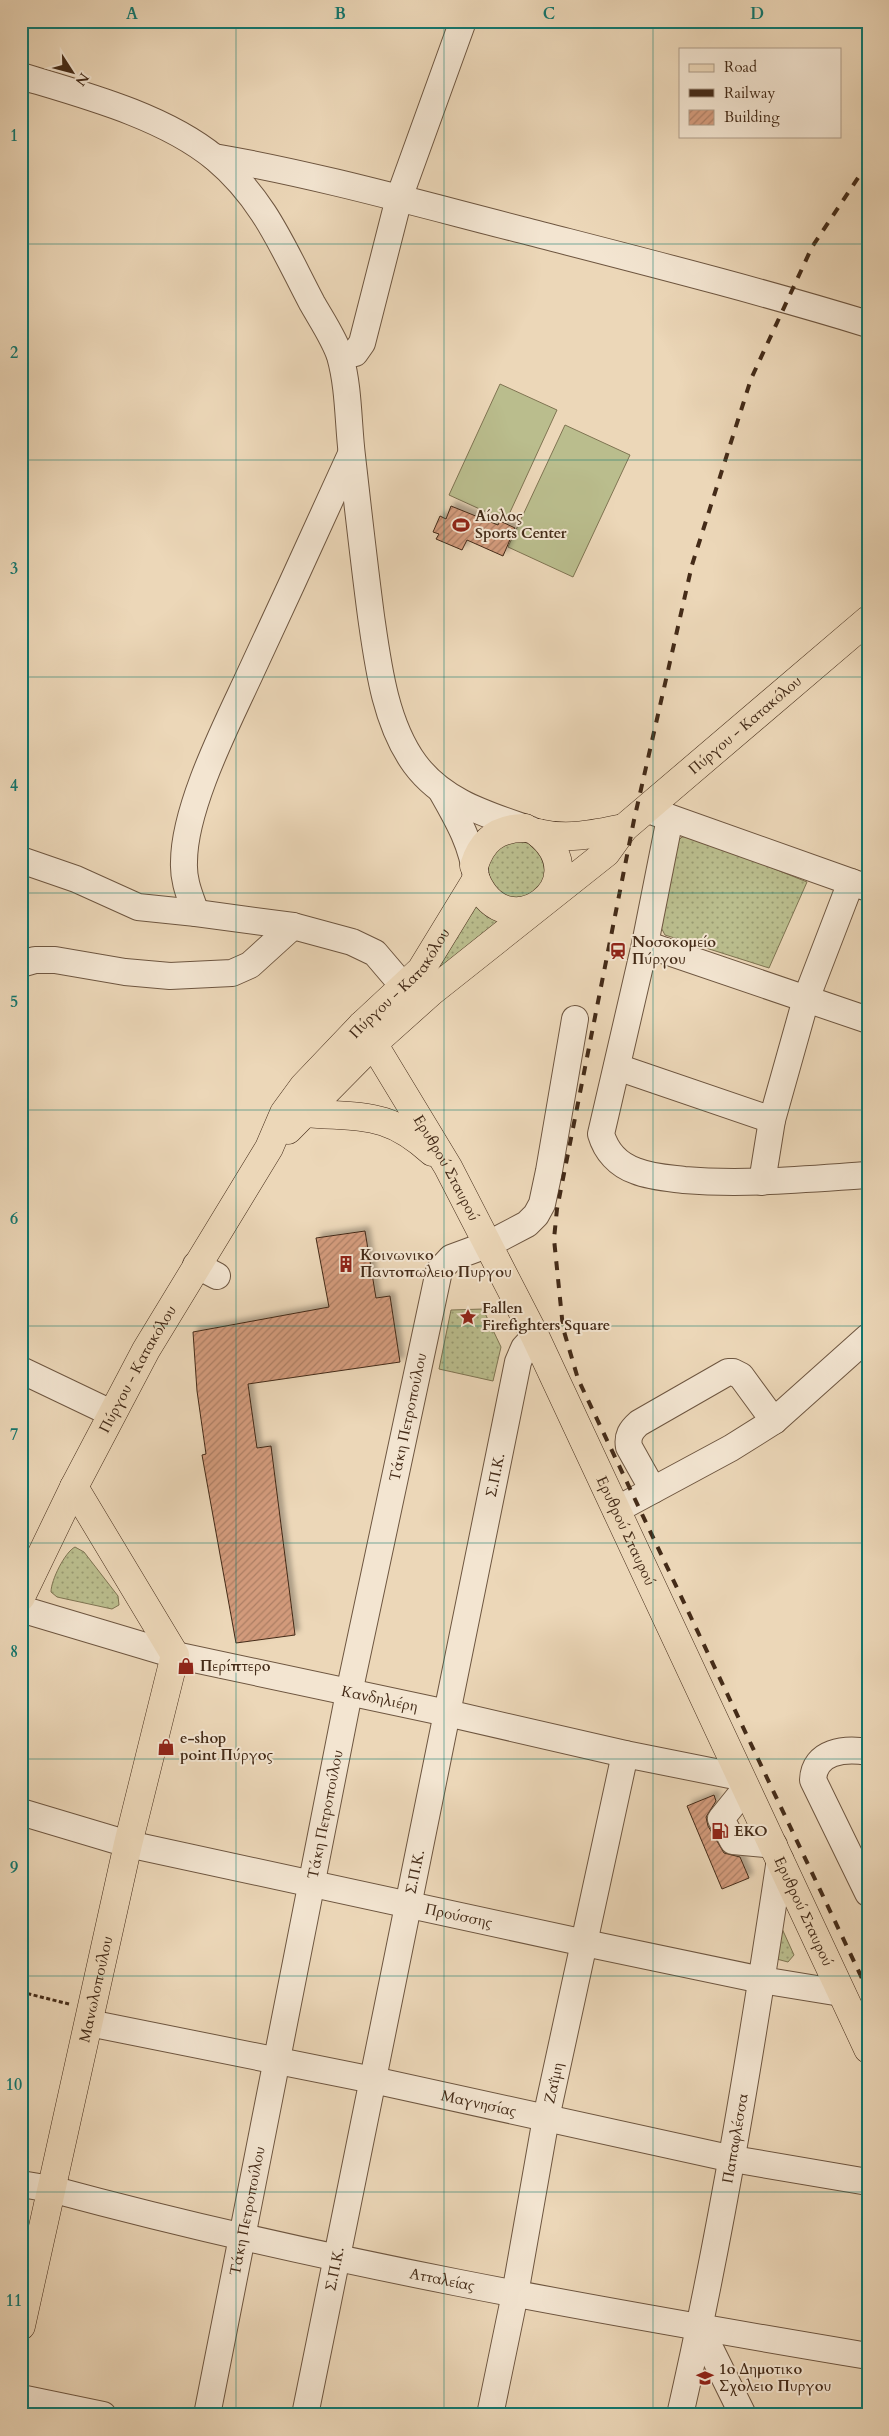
<svg xmlns="http://www.w3.org/2000/svg" width="889" height="2436" viewBox="0 0 889 2436" font-family="Cardo,serif">
	<defs>
		<pattern id="grass-dots" width="8" height="8" patternUnits="userSpaceOnUse" patternTransform="scale(1.25)"><rect width="8" height="8" fill="#babd8d"/><path d="M2 2h.1M6 6h.1" fill="none" stroke="#999a72" stroke-width="1.8" stroke-linecap="round"/></pattern>
		<pattern id="building-hatch" width="6" height="6" patternUnits="userSpaceOnUse" patternTransform="scale(1.25)"><rect width="6" height="6" fill="#d39b7c"/><path d="M-1 1l2-2M0 6l6-6M5 7l2-2" fill="none" stroke="#ad7f65"/></pattern>
		<filter id="shadow"><feDropShadow dx="4.5" dy="-4.5" stdDeviation="2.5" flood-color="#0004"/></filter>
	</defs>
	<rect width="100%" height="100%" fill="#ecd7b8"/>
	<filter id="stains"><feTurbulence type="fractalNoise" baseFrequency=".004" numOctaves="4"/><feColorMatrix values="0 0 0 0 .2 0 0 0 0 .09 0 0 0 0 .02 0 0 0 .5 -.17"/></filter>
	<radialGradient id="worn" r=".72"><stop offset=".6" stop-color="#630" stop-opacity="0"/><stop offset="1" stop-color="#630" stop-opacity=".3"/></radialGradient>
	<!-- grass -->
	<path fill="url(#grass-dots)" stroke="#7f7452" d="M693 836 807 882 769 968 665 935 657 920 676 843 682 837Z
		M526 837 548 859 542 890 514 902 488 885 485 864 495 845Z
		M475 900 504 921 446 971 438 963Z
		M483 1309 501 1347 493 1381 439 1369 451 1310Z
		M75 1547 84 1552 118 1596 119 1605 112 1609 57 1597 51 1592C51 1580 65 1552 75 1547Z
		M779 1922 794 1955 788 1962 769 1957Z"/>
	<!-- pitch -->
	<path fill="#babd8d" stroke="#7f7452" d="M500 384 557 410 506 521 449 495Z
		M565 425 630 455 573 577 508 547Z"/>
	<!-- building -->
	<path fill="url(#building-hatch)" stroke="#442b18" filter="url(#shadow)" d="M451 506 498 525 500 521 515 528 503 556 467 540 462 550 436 539 439 534 433 532 440 516 446 519Z
		M365 1231 376 1298 390 1296 400 1362 248 1384 257 1448 271 1446 295 1635 236 1643 202 1455 206 1454 197 1391 193 1332 329 1307 316 1238Z
		M714 1795 716 1801 706 1817 708 1826 724 1853 740 1857 749 1878 722 1889 687 1806Z"/>
	<g fill="none" stroke-linecap="round" stroke-linejoin="round">
		<!-- minor casing -->
		<g stroke="#6e5640" stroke-width="28">
			<g id="minor">
				<path d="M21 76C84 95 164 116 215 158 264 199 283 248 312 303 321 319 334 338 340 356 349 388 348 423 352 456 358 509 364 563 371 616 378 665 385 723 415 764 444 803 489 815 531 830"/>
				<path d="M214 157C318 175 420 204 522 230 638 260 754 289 868 324"/>
				<path d="M340 355 355 353 362 343 399 198 463 21"/>
				<path d="M442 792C458 820 473 846 476 878"/>
				<path d="M654 812 851 882"/>
				<path d="M670 818 645 944 601 1134C606 1151 618 1165 636 1171 651 1177 668 1178 684 1180 745 1185 807 1179 868 1175"/>
				<path d="M21 860 76 879 138 907 196 913 293 926 352 942 375 953 404 987"/>
				<path d="M196 913C190 896 183 881 184 862 184 807 227 724 250 674 284 601 318 527 351 454"/>
				<path d="M645 944 868 1020"/>
				<path d="M21 964 35 960H55L125 972 170 976 232 973 250 965 293 926"/>
				<path d="M617 1067 772 1120"/>
				<path d="M762 1182 772 1120 806 999 851 882 868 888"/>
				<path d="M196 1265 217 1276"/>
				<path d="M21 1370 111 1413"/>
				<path d="M653 1490 629 1447C627 1436 631 1430 639 1423L728 1372H733L741 1376 774 1421"/>
				<path d="M616 1510 731 1448 774 1421 868 1337"/>
				<path id="s1" d="M21 1609 175 1655 447 1713 625 1754 740 1777"/>
				<path d="M868 1752C845 1748 814 1751 813 1780L868 1893"/>
				<path d="M746 1788 721 1819 733 1841 774 1845"/>
				<path id="s2" d="M21 1812 128 1844 585 1943 762 1980 841 1993"/>
				<path id="s3" d="M89 2023 373 2080 733 2159 868 2182"/>
				<path id="s4" d="M21 2184 51 2189C320 2262 594 2310 868 2356"/>
				<path d="M700 2328 743 2415"/>
				<path d="M21 2398 103 2415"/>
				<path id="s5" d="M207 2415 349 1693 439 1271 451 1258 489 1244 527 1224 536 1215 542 1204 549 1171 575 1019"/>
				<path id="s6" d="M305 2415 518 1362 524 1348 535 1336"/>
				<path id="s7" d="M490 2415 515 2294 546 2118 625 1754"/>
				<path id="s8" d="M680 2415C722 2231 752 2045 780 1859"/>
			</g>
		</g>
		<!-- major casing -->
		<g stroke="#442b18" stroke-width="29">
			<g id="major">
				<path d="M538 833C567 840 595 834 624 828"/>
				<path d="M474 866C482 840 497 828 525 828"/>
				<path d="M476 880C507 952 599 883 538 833"/>
				<path id="s9" d="M362 1025 448 1167 535 1336 868 2049"/>
				<path d="M306 1113C363 1118 387 1111 432 1152"/>
				<path id="s10" d="M288 1130 374 1043 431 992 606 853 624 828 868 620"/>
				<path id="s11" d="M21 1597 74 1487 146 1350 269 1148 284 1113 303 1087 362 1025 421 970 476 880"/>
				<path id="s12" d="M21 2326 128 1844 175 1655 74 1487"/>
			</g>
		</g>
		<!-- path -->
		<path stroke="#442b18" stroke-width="3" stroke-dasharray="4 2.5" stroke-linecap="butt" d="M21 1992 69 2004"/>
		<!-- minor -->
		<use href="#minor" stroke="#f3e5d1" stroke-width="26"/>
		<!-- major -->
		<use href="#major" stroke="#ecd7b8" stroke-width="28"/>
		<!-- rail -->
		<path stroke="#442b18" stroke-width="4" stroke-dasharray="9 9" stroke-linecap="butt" d="M868 163 812 247 751 379 692 565 634 820 557 1209 554 1239 563 1328 578 1379 868 1991"/>
	</g>
	<!-- grid -->
	<path fill="none" stroke="#0f766e" stroke-width="1" stroke-opacity="0.55" d="M236 21V2415M444 21V2415M653 21V2415M21 244H868M21 460H868M21 677H868M21 893H868M21 1110H868M21 1326H868M21 1543H868M21 1759H868M21 1976H868M21 2192H868"/>
	<!-- icons -->
	<defs>
		<g id="stadium-bare" transform="scale(1.35)"><path d="M0-5a6.5 5 0 1 0 0 10a6.5 5 0 1 0 0-10ZM-3.5-1.8h7v3.6h-7Z" fill="#8f2418" stroke="#f3e5d1" stroke-width="2.5" paint-order="stroke"/></g>
		<g id="station-bare" transform="scale(1.35)"><path d="M-3-6H3Q5-6 5-4V2Q5 4 3 4L4.5 6H3L1.5 4h-3L-3 6H-4.5L-3 4Q-5 4-5 2V-4Q-5-6-3-6ZM-3.5-4v3h7v-3ZM-3.5 1v1.5H-2V1ZM2 1v1.5H3.5V1Z" fill="#8f2418" stroke="#f3e5d1" stroke-width="2.5" paint-order="stroke"/></g>
		<g id="building-bare" transform="scale(1.35)"><path d="M-4-6H4V6H1V3H-1V6H-4ZM-2.5-4.3h1.7v1.8h-1.7ZM.8-4.3h1.7v1.8H.8ZM-2.5-1h1.7V.8h-1.7ZM.8-1h1.7V.8H.8Z" fill="#8f2418" stroke="#f3e5d1" stroke-width="2.5" paint-order="stroke"/></g>
		<g id="sight-bare" transform="scale(1.35)"><path d="M0-6L1.8-2.2L6-1.7L2.9 1.2L3.7 5.4L0 3.3L-3.7 5.4L-2.9 1.2L-6-1.7L-1.8-2.2Z" fill="#8f2418" stroke="#f3e5d1" stroke-width="2.5" paint-order="stroke"/></g>
		<g id="shop-bare" transform="scale(1.35)"><path d="M-5-2.5h2.3a2.7 3.5 0 0 1 5.4 0H5L5.5 6h-11ZM-1.5-2.5h3a1.5 2.3 0 0 0-3 0Z" fill="#8f2418" stroke="#f3e5d1" stroke-width="2.5" paint-order="stroke"/></g>
		<g id="fuel-bare" transform="scale(1.35)"><path d="M-5.5-6h7V0h2V4h1.3V-2.5L3-4.5l.8-.8L6-3V5H2.5V1h-1V6h-7ZM-4.2-4.7v3.2H.2V-4.7Z" fill="#8f2418" stroke="#f3e5d1" stroke-width="2.5" paint-order="stroke"/></g>
		<g id="school-bare" transform="scale(1.35)"><path d="M0-5L7-2L0 1L-7-2ZM-4 1L0 2.5L4 1V4Q0 6-4 4Z" fill="#8f2418" stroke="#f3e5d1" stroke-width="2.5" paint-order="stroke"/></g>
	</defs>
	<g fill-rule="evenodd">
		<use href="#stadium-bare" x="461" y="525"/>
		<use href="#station-bare" x="618" y="951"/>
		<use href="#building-bare" x="346" y="1264"/>
		<use href="#sight-bare" x="468" y="1317"/>
		<use href="#shop-bare" x="186" y="1666"/>
		<use href="#shop-bare" x="166" y="1747"/>
		<use href="#fuel-bare" x="720" y="1831"/>
		<use href="#school-bare" x="705" y="2378"/>
	</g>
	<g text-anchor="middle" dominant-baseline="central" stroke-width="4" stroke-linejoin="round" paint-order="stroke">
		<!-- poi labels -->
		<g font-size="15" font-weight="bold" fill="#442b18" stroke="#f3e5d1" text-anchor="start">
			<text x="475" y="516">Αίολος<tspan x="475" dy="17">Sports Center</tspan></text>
			<text x="632" y="942">Νοσοκομείο<tspan x="632" dy="17">Πύργου</tspan></text>
			<text x="360" y="1255">Κοινωνικο<tspan x="360" dy="17">Παντοπωλειο Πυργου</tspan></text>
			<text x="482" y="1308">Fallen<tspan x="482" dy="17">Firefighters Square</tspan></text>
			<text x="200" y="1666">Περίπτερο</text>
			<text x="180" y="1738">e-shop<tspan x="180" dy="17">point Πύργος</tspan></text>
			<text x="734" y="1831">EKO</text>
			<text x="719" y="2369">1ο Δημοτικο<tspan x="719" dy="17">Σχολειο Πυργου</tspan></text>
		</g>
		<!-- street labels -->
		<g font-size="15" fill="#442b18" stroke="#f3e5d1">
			<text stroke="none"><textPath href="#s10" startOffset="612">Πύργου - Κατακόλου</textPath></text>
			<text stroke="none"><textPath href="#s11" startOffset="726">Πύργου - Κατακόλου</textPath></text>
			<text stroke="none"><textPath href="#s9" startOffset="166">Ερυθρού Σταυρού</textPath></text>
			<text stroke="none"><textPath href="#s11" startOffset="256">Πύργου - Κατακόλου</textPath></text>
			<text stroke="none"><textPath href="#s5" startOffset="1018">Τάκη Πετροπούλου</textPath></text>
			<text stroke="none"><textPath href="#s6" startOffset="959">Σ.Π.Κ.</textPath></text>
			<text stroke="none"><textPath href="#s9" startOffset="571">Ερυθρού Σταυρού</textPath></text>
			<text stroke="none"><textPath href="#s1" startOffset="370">Κανδηλιέρη</textPath></text>
			<text stroke="none"><textPath href="#s5" startOffset="612">Τάκη Πετροπούλου</textPath></text>
			<text stroke="none"><textPath href="#s6" startOffset="554">Σ.Π.Κ.</textPath></text>
			<text stroke="none"><textPath href="#s9" startOffset="991">Ερυθρού Σταυρού</textPath></text>
			<text stroke="none"><textPath href="#s2" startOffset="450">Προύσσης</textPath></text>
			<text stroke="none"><textPath href="#s12" startOffset="345">Μανωλοπούλου</textPath></text>
			<text stroke="none"><textPath href="#s7" startOffset="338">Ζαΐμη</textPath></text>
			<text stroke="none"><textPath href="#s3" startOffset="398">Μαγνησίας</textPath></text>
			<text stroke="none"><textPath href="#s8" startOffset="282">Παπαφλέσσα</textPath></text>
			<text stroke="none"><textPath href="#s5" startOffset="208">Τάκη Πετροπούλου</textPath></text>
			<text stroke="none"><textPath href="#s6" startOffset="149">Σ.Π.Κ.</textPath></text>
			<text stroke="none"><textPath href="#s4" startOffset="432">Ατταλείας</textPath></text>
		</g>
	</g>
	<!-- margin -->
	<rect width="889" height="2436" fill="none" stroke="#ecd7b8" stroke-width="55"/>
	<!-- legend -->
	<rect x="679" y="48" width="162" height="90" fill="#f3e5d1" stroke="#ad9b87"/>
	<rect x="689" y="64" width="25" height="8" fill="#ecd7b8" stroke="#ad9b87"/>
	<text x="724" y="72" font-size="15" fill="#442b18">Road</text>
	<rect x="689" y="89" width="25" height="8" fill="#442b18" stroke="#ad9b87"/>
	<text x="724" y="98" font-size="15" fill="#442b18">Railway</text>
	<rect x="689" y="110" width="25" height="15" fill="url(#building-hatch)" stroke="#ad9b87"/>
	<text x="724" y="122" font-size="15" fill="#442b18">Building</text>
	<!-- north arrow -->
	<g transform="translate(72 72) rotate(126)" stroke="#f3e5d1" stroke-width="4" paint-order="stroke">
	<path d="M0-4L9 19L0 12L-9 19Z" fill="#442b18"/>
	<text y="-8" font-size="14" font-weight="bold" text-anchor="middle" fill="#442b18">N</text>
	</g>
	<rect x="28" y="28" width="834" height="2380" fill="none" stroke="#0f766e" stroke-width="2"/>
	<g font-size="16" text-anchor="middle" font-weight="bold" fill="#0f766e">
		<text x="132" y="19">A</text>
		<text x="340" y="19">B</text>
		<text x="549" y="19">C</text>
		<text x="757" y="19">D</text>
		<text x="14" y="141">1</text>
		<text x="14" y="358">2</text>
		<text x="14" y="574">3</text>
		<text x="14" y="791">4</text>
		<text x="14" y="1007">5</text>
		<text x="14" y="1224">6</text>
		<text x="14" y="1440">7</text>
		<text x="14" y="1657">8</text>
		<text x="14" y="1873">9</text>
		<text x="14" y="2090">10</text>
		<text x="14" y="2306">11</text>
	</g>
	<rect width="100%" height="100%" filter="url(#stains)"/>
	<rect width="100%" height="100%" fill="url(#worn)"/>
</svg>
